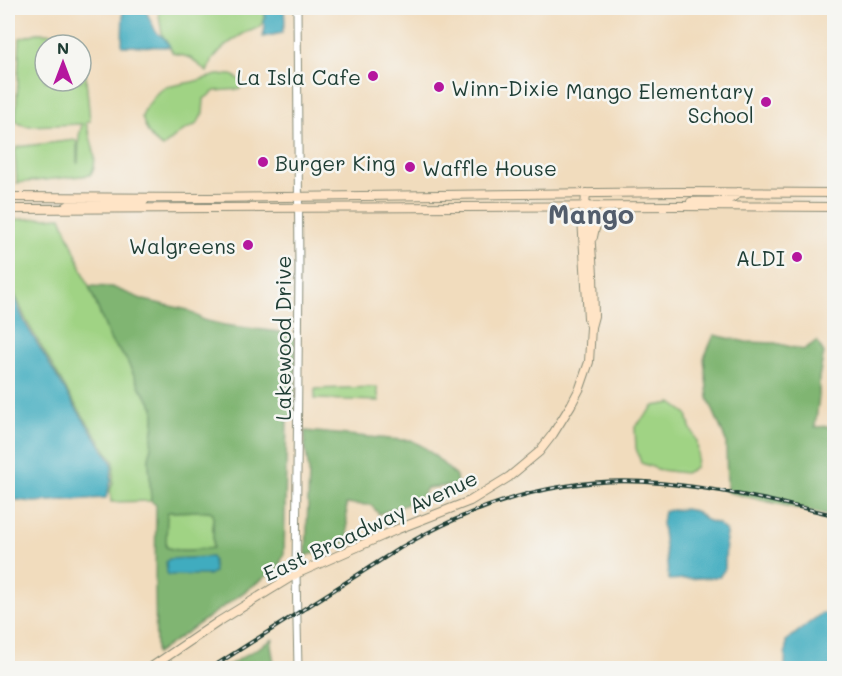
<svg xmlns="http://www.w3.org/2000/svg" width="842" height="676" viewBox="0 0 842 676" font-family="Mali,sans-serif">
	<rect width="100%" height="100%" fill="#f6f6f2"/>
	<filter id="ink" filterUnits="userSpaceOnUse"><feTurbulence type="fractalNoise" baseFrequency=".0167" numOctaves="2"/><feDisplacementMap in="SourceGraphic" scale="12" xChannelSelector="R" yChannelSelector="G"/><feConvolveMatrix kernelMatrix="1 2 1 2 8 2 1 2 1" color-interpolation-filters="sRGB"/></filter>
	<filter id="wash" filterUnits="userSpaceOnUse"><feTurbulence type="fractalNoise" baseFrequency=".008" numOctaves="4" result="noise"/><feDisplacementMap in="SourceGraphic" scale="24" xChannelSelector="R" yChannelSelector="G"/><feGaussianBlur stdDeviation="1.35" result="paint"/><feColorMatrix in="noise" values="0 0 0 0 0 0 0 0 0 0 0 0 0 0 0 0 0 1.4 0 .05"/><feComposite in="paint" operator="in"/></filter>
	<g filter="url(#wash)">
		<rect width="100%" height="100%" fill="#f1dcbd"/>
		<!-- green -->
		<path fill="#a0d384" stroke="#60885c" stroke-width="1.5" fill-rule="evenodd" d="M158 8H265C265 14 265 21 260 26 256 30 248 31 243 34 226 44 213 54 207 72L191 58 173 53 162 34Z
			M37 33 73 34 83 47 90 121 86 123C90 139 101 161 90 175L17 183 15 154 17 147 75 140 77 142V163H78L79 136 82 124 27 126 20 124 16 120 20 38ZM45 45H81V81H45Z
			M217 75H232L242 81 240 89 215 91 204 99 203 113 197 124 181 132 163 147C150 140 146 130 142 117L145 109 157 93 166 87 192 82Z
			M61 217 111 341 126 359 141 389 154 407V423L149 460 151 501 111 502 110 491 113 482 114 462 71 398 27 322 10 283 8 220Z
			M377 387 379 401 315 399V389Z
			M672 403 687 414 690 427 697 441 698 454 695 468 685 473 660 470 641 463 636 448 635 427 654 406Z
			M199 511H210L213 513V548C198 549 180 553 166 547V513L169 512Z"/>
		<!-- forest -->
		<path fill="#80b572" stroke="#507953" stroke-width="1.5" fill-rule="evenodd" d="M89 286 112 287 144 300 188 310 203 320 224 325 287 333 294 337 296 346 295 418H287L284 554 278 568 156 654 155 587 156 505 151 501 149 460 154 423V407L141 389 126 359 111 341ZM199 511H209L213 513V548C198 549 179 553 166 547L167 513 169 512Z
			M714 335 746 342 775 343 803 350 817 341 824 353 819 377V396L815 427 834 426V517L727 492 726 441 708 398 704 358Z
			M305 431 401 440H411L424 447 436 457 456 476 457 485 427 488C419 505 394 507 379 514L371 505 346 504 348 541 306 556 309 472 305 445Z
			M273 639 271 646 275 668H224Z"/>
		<!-- water -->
		<path fill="#40acbf" stroke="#30747a" stroke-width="1.5" d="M123 8H142L146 11 156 32 165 39 170 47 122 46Z
			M265 8H284L285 22 282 33 263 37 265 27 263 20 265 18Z
			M8 282 25 323 70 399 112 463 111 481 106 498 33 502 8 499Z
			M684 509 695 511 706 520 718 524 726 531 725 569 719 577 669 580 662 523 664 511Z
			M211 557 213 560 214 572 209 575H169L167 573 166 562 169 559Z
			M822 613 834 615V668H785L786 641Z"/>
	</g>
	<g filter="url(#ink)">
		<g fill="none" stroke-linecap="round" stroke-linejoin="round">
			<!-- tertiary casing -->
			<g stroke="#888c78" stroke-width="9">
				<path id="tertiary" d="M297 8 299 269 296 574 298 668"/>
			</g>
			<!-- secondary casing -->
			<g stroke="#888c78" stroke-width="10">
				<path id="secondary" d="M586 193 585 207 582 218 588 318 591 326
					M8 197 209 198 676 192 834 193
					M691 202C705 201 729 205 739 192
					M66 207 71 204 140 203 144 201 147 198
					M8 209 678 206 834 207
					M593 237C595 225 600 214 611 208
					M150 668 218 622 296 574 398 529 470 501 509 477 539 452 553 434 571 405 580 388 589 362 591 327 594 316 593 274 589 217 585 207"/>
			</g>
			<!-- tertiary -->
			<use href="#tertiary" stroke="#fff" stroke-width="7"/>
			<!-- secondary -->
			<use href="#secondary" stroke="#ffe4c6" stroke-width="8"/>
			<!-- rail casing -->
			<g stroke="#1f3d34" stroke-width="4">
				<path id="rail" d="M211 668 400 548C480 501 566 474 660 483 719 488 777 502 834 515"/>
			</g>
			<!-- rail -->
			<use href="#rail" stroke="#f6f6f2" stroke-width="1.5" stroke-dasharray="4.5" stroke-linecap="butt"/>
		</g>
	</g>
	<!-- markers -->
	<g fill="#b5179e" stroke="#f6f6f2" stroke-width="2">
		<circle cx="373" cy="76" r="6"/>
		<circle cx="439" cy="87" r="6"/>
		<circle cx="766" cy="102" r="6"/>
		<circle cx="263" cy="162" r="6"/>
		<circle cx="410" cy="167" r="6"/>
		<circle cx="248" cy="245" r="6"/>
		<circle cx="797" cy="257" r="6"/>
	</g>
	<g text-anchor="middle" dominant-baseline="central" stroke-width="5" stroke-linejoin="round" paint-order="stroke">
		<!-- poi labels -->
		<g font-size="21" fill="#1f3d34" stroke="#f6f6f2" text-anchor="end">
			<text x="361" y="76">La Isla Cafe</text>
			<text x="451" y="87" text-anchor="start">Winn-Dixie</text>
			<text x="754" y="90">Mango Elementary<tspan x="754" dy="24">School</tspan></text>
			<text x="275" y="162" text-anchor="start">Burger King</text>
			<text x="422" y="167" text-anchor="start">Waffle House</text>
			<text x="236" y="245">Walgreens</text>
			<text x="785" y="257">ALDI</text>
		</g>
		<!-- street labels -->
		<g font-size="21" fill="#1f3d34" stroke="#f6f6f2">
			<text transform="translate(282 338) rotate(-90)">Lakewood Drive</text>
			<text transform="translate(370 525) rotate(-25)">East Broadway Avenue</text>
		</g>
		<!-- district labels -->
		<g font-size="27" font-weight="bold" fill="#525d6c" stroke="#f6f6f2">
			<text x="591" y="213">Mango</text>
		</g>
	</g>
	<!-- margin -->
	<rect width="842" height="676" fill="none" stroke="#f6f6f2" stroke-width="30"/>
	<!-- north arrow -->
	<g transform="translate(63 63)"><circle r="28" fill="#f6f6f2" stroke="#a0aca6" stroke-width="1.5"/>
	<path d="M0-4.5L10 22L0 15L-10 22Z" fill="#b5179e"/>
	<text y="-9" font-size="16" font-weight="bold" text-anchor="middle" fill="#1f3d34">N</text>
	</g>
</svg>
